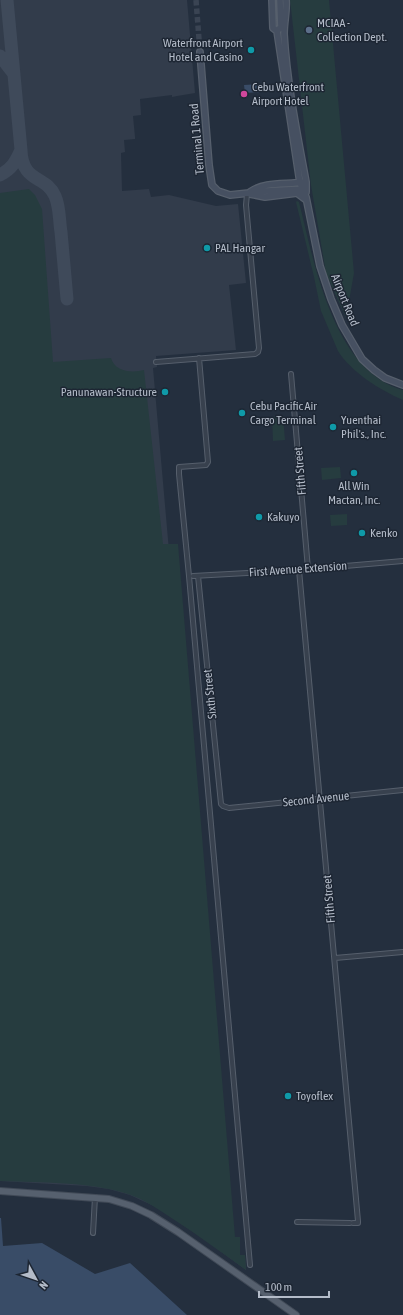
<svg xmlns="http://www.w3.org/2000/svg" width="403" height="1315" viewBox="0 0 403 1315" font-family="'Asap Condensed',sans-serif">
	<rect width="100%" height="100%" fill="#242f3e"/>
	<!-- airport -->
	<path fill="#323c4b" d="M0 0H187L195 93 177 96 172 97V95L140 99 141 115 133 116 135 137V139L124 140 125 152 121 153 122 191 149 189 151 197 169 195 216 206 238 204 246 283 229 285 236 350 156 356 157 367 153 368 230 1248H240V1255H245L246 1270 201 1237 156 1207 130 1195 109 1189 87 1186 0 1181Z"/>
	<!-- green -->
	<path fill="#263c3f" d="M290 0H329L354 273 346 318 326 273 311 185Z
		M29 189 35 195 42 209 53 362 111 358C115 372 132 373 144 370L163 544H178L235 1237H240V1255H245L246 1270C222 1253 198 1235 173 1219 159 1210 144 1199 128 1194 87 1181 42 1183 0 1181V193Z
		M297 201 299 202C314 262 333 371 403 390V400C380 390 351 372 338 351L321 311 314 277 296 202Z
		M283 416 285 440 273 441 272 417Z
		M340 467 341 478 322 480 321 468Z
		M347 514V525L331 526 330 515Z"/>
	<!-- water -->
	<path fill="#394c67" d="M261 84 262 92 245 93 244 85Z
		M0 1218H1L3 1246 42 1243 95 1274 130 1263 187 1315H0Z"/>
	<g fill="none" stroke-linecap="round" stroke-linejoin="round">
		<!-- taxiway -->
		<path stroke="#3f4a5a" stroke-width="13" d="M0 56 14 74
			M21 150C22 183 46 175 55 196 60 207 59 220 61 232 63 255 65 277 67 299
			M0 175C12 169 16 161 21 150L7 0"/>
		<!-- secondary-tunnel -->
		<path stroke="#3a4453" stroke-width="5.5" stroke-dasharray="5.5 3" stroke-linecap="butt" d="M196 0 200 52"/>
		<!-- street casing -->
		<g stroke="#565f6c" stroke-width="6">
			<path id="street" d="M199 358 208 462 206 465 179 467V474L189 576 250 1265
				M156 362 255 354 258 352 259 348 246 205 247 194
				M291 374 308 569
				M299 570 358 1221V1223H353
				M193 576 299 570 403 561
				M198 576 221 804 223 806 229 808 403 790
				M335 958 403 952
				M297 1222 350 1223
				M93 1233 95 1197"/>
		</g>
		<!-- secondary casing -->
		<g stroke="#565f6c" stroke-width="8">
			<path id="secondary" d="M272 0 273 28 277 31
				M280 0 281 27 277 31 300 183 306 197 320 266 331 299 342 325 362 359 374 370 385 378 403 385
				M286 0C287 11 284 22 284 34 287 84 297 133 306 182V192
				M200 52 209 165 212 185 218 191 230 195 267 191 306 189
				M250 192C265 181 286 185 304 182
				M250 194 265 197 297 193 305 199"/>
		</g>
		<!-- primary casing -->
		<g stroke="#414a57" stroke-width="8">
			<path id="primary" d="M0 1191 109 1199 132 1206 151 1215 178 1232 296 1315"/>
		</g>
		<!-- street -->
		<use href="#street" stroke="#38414e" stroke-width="4"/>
		<!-- secondary -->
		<use href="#secondary" stroke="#465061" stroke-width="5.5"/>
		<!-- primary -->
		<use href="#primary" stroke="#56606e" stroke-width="6"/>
	</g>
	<!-- markers -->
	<circle fill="#5c6f8a" stroke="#1d2633" stroke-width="1.5" cx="309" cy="30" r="4"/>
	<g fill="#0f9aa8" stroke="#1d2633" stroke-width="1.5">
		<circle cx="251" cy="50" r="4"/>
		<circle cx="207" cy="248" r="4"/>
		<circle cx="165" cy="392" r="4"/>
		<circle cx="242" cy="413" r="4"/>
		<circle cx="333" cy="427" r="4"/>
		<circle cx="354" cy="473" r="4"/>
		<circle cx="259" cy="517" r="4"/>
		<circle cx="362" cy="533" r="4"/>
		<circle cx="288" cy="1096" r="4"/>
	</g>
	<circle fill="#d1479c" stroke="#1d2633" stroke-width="1.5" cx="244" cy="94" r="4"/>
	<g text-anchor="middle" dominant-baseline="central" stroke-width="3" stroke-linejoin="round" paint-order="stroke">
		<!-- poi labels -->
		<g font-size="12" fill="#b4bcc9" stroke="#1d2633" text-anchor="start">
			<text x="317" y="23">MCIAA -<tspan x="317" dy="14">Collection Dept.</tspan></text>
			<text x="243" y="43" text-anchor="end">Waterfront Airport<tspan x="243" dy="14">Hotel and Casino</tspan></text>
			<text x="252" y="87">Cebu Waterfront<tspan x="252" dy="14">Airport Hotel</tspan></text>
			<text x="215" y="248">PAL Hangar</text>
			<text x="157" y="392" text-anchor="end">Panunawan-Structure</text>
			<text x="250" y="406">Cebu Pacific Air<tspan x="250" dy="14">Cargo Terminal</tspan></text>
			<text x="341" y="420">Yuenthai<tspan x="341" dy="14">Phil's., Inc.</tspan></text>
			<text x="354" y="486" text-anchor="middle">All Win<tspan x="354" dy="14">Mactan, Inc.</tspan></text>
			<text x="267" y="517">Kakuyo</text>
			<text x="370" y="533">Kenko</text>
			<text x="296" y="1096">Toyoflex</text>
		</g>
		<!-- street labels -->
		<g font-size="12" fill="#b4bcc9" stroke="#1d2633">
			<text transform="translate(197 139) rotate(-95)">Terminal 1 Road</text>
			<text transform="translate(345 300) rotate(68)">Airport Road</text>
			<text transform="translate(300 471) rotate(-95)">Fifth Street</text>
			<text transform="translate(298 569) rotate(-4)">First Avenue Extension</text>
			<text transform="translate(210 694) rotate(-96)">Sixth Street</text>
			<text transform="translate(316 799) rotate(-6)">Second Avenue</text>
			<text transform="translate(329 899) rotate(-95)">Fifth Street</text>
		</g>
	</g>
	<!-- north arrow -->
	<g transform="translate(36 1279) rotate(130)" stroke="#1d2633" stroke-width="3" paint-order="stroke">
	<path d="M0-3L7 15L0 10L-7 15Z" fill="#b4bcc9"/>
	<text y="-6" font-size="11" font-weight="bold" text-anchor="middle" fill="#b4bcc9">N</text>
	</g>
	<!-- scale -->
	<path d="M259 1291v6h70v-6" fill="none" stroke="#b4bcc9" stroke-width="2"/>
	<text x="265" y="1291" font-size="12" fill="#b4bcc9" stroke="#1d2633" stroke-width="3" paint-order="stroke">100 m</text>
</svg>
